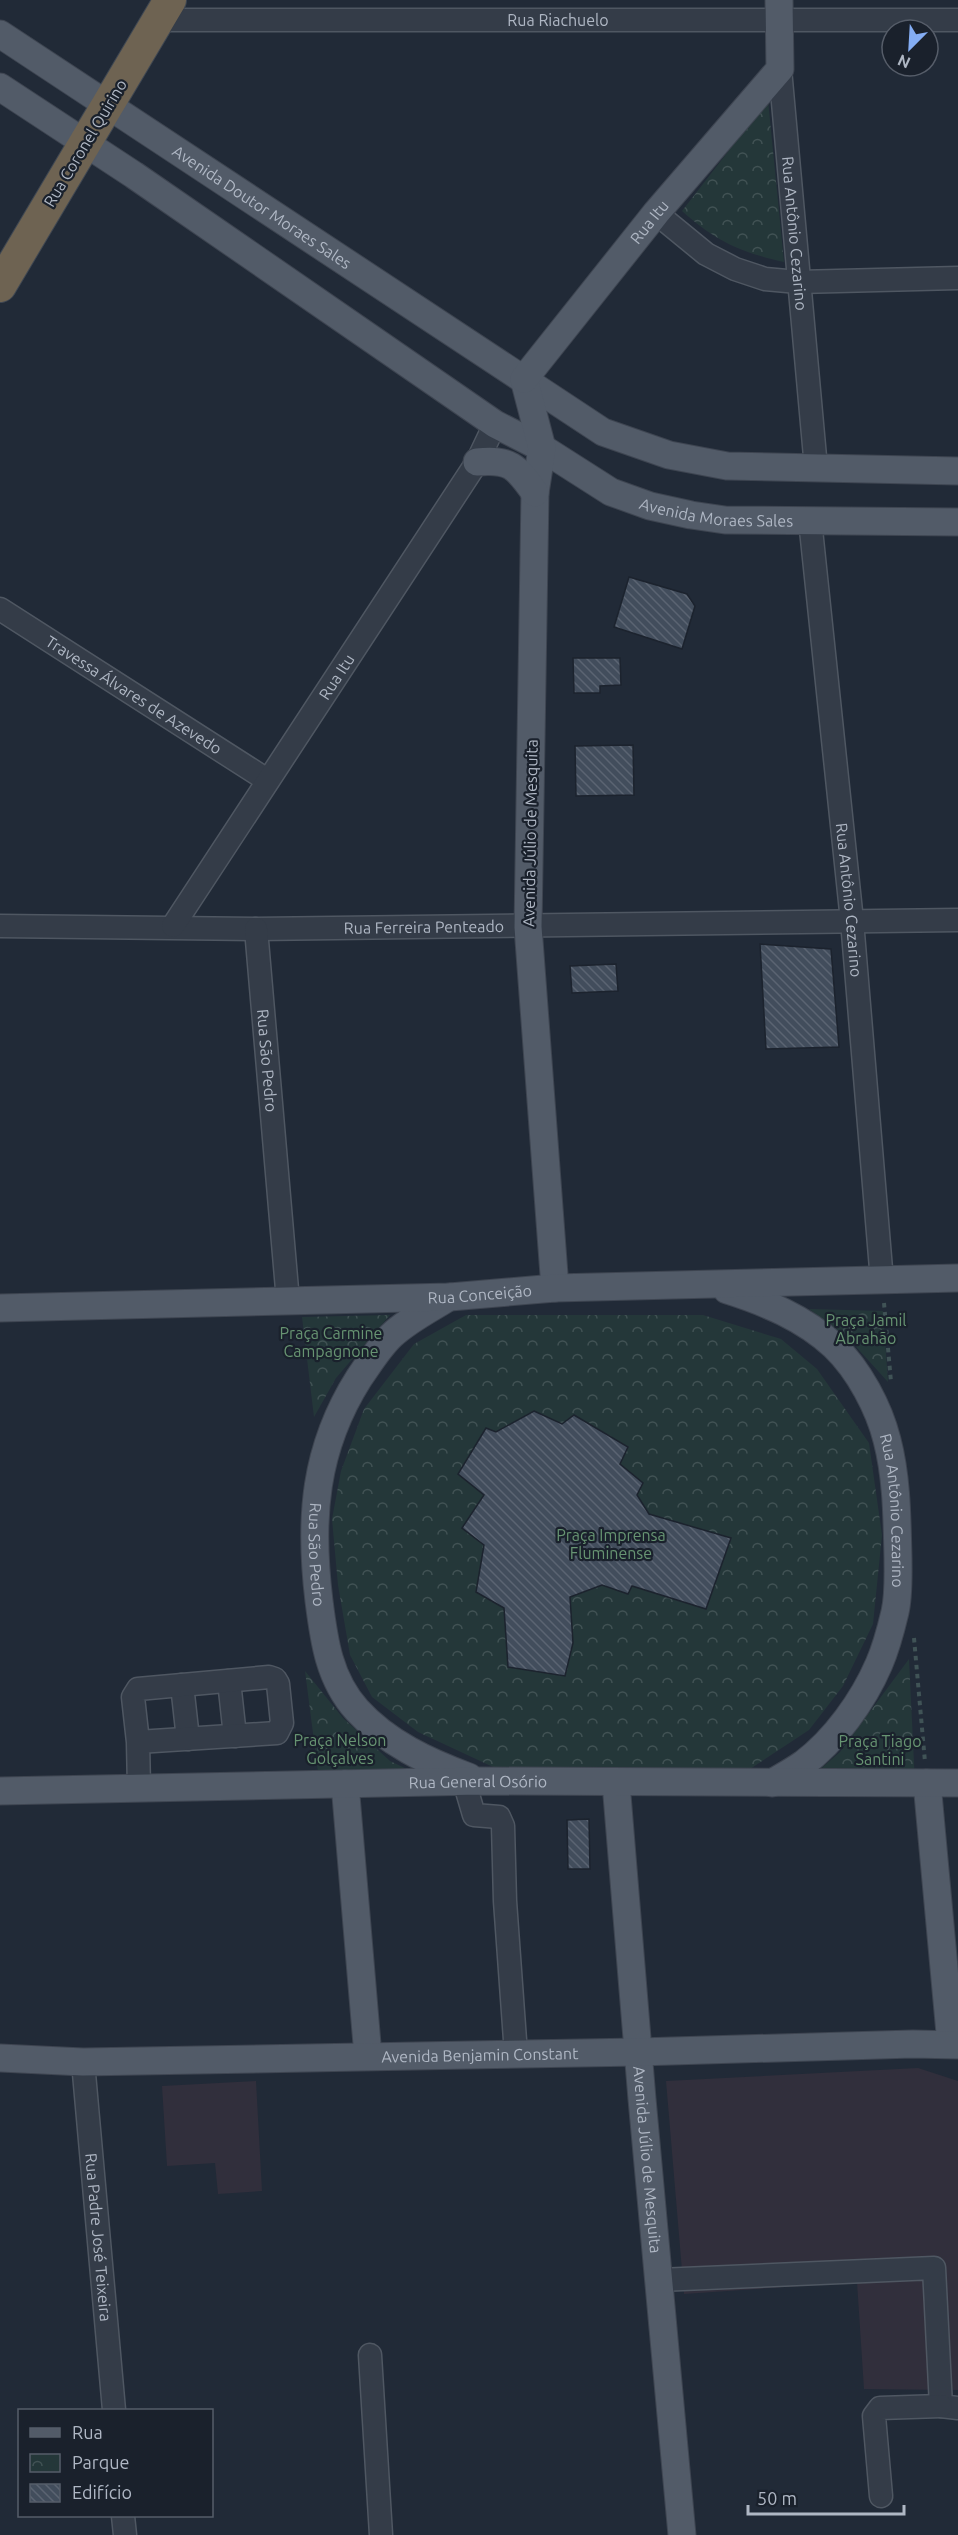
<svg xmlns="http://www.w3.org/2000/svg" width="958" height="2535" viewBox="0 0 958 2535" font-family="Ubuntu,sans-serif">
	<defs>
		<pattern id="park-crowns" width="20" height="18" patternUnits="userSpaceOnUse" patternTransform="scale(1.5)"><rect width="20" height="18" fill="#243739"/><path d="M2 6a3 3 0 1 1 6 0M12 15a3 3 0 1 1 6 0" fill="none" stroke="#415254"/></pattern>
		<pattern id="building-back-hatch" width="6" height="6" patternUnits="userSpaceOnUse" patternTransform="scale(1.5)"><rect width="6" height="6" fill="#424d5c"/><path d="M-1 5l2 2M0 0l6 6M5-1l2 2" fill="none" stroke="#5b6472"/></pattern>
	</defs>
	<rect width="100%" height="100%" fill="#212a37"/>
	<!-- medical -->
	<path fill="#312f3c" d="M918 2068 958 2081V2390L864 2389 857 2282 684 2294 666 2081Z
		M256 2081 262 2191 218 2194 215 2163 167 2166 162 2086Z"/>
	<!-- park -->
	<path fill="url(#park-crowns)" d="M768 100 784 262C739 252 716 241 682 211Z
		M809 1309 883 1311 888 1382 849 1339Z
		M390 1315 336 1378 314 1417 302 1317Z
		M466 1315H703L781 1339 817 1369 869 1443 882 1535 873 1624 843 1686 809 1730 741 1775 506 1773 418 1732 372 1697 350 1655 338 1585 332 1519 341 1471 364 1409 414 1344Z
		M909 1659 915 1784 809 1779 840 1752Z
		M305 1671 343 1718 390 1761 428 1779 318 1772Z"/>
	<!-- building -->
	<path fill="url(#building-back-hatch)" stroke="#1c232e" stroke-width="1.5" d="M629 577 687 594 695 606 682 649 614 627Z
		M573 658H620L621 685 600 686V693H574Z
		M633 745 634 795 576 796 575 746Z
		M760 944 831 949 839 1047 766 1049Z
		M616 964 618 991 572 993 570 966Z
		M534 1411 562 1424 574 1415 628 1447 620 1464 643 1483 637 1495 649 1514 731 1538 706 1609 632 1586 628 1594 602 1585 570 1597 573 1643 565 1676 508 1667 504 1608 476 1592 484 1545 462 1528 484 1495 458 1474 486 1428 496 1432Z
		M589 1819 590 1869H568L567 1820Z"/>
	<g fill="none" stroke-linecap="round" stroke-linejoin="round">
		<!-- minor casing -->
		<g stroke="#4f5762" stroke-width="25">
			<g id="minor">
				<path id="s1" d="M158 20H958"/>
				<path id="s2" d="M780 69 816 468"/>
				<path d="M656 213 706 254 735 269 765 279 798 282 958 278"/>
				<path id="s3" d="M810 520 852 921 882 1281"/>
				<path id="s4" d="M0 609 267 780"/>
				<path id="s5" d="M0 926 256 929 958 920"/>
				<path id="s6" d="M173 926 477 462 495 424"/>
				<path id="s7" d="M256 929 288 1301"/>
				<path d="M229 1681 235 1736"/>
				<path d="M182 1685 188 1739"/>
				<path d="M138 1742 277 1733 282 1723 278 1684 275 1679 269 1677 138 1689 133 1697 138 1742 139 1788"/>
				<path d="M464 1781 474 1815 499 1817 503 1826 505 1901 516 2054"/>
				<path id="s8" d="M83 2062 114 2410"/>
				<path d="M659 2280 934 2268 941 2406 958 2408"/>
				<path d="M370 2355 381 2535"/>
				<path d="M881 2496 874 2416 880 2408 941 2406"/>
				<path d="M123 2516 125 2535"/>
			</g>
		</g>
		<!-- major casing -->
		<g stroke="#3e4551" stroke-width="29">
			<g id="major">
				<path id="s9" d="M0 34 603 432 669 455 727 466 958 471"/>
				<path id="s10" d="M0 87 134 175 495 424 542 448 611 492 650 506 691 515 725 520 958 522"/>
				<path d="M524 379 542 448 535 493 528 927 555 1288"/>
				<path id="s11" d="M524 379 656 213 780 69 779 0"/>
				<path d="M477 462C510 459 516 466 535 493"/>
				<path id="s12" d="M727 1290C765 1302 804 1318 834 1346 859 1370 879 1408 887 1440 897 1478 897 1519 898 1558 898 1575 899 1595 895 1612 891 1629 886 1648 879 1664 863 1701 835 1740 803 1764 793 1771 782 1777 772 1783"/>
				<path id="s13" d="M449 1297C430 1309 408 1320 392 1335 379 1347 369 1364 359 1378 314 1449 309 1519 319 1601 324 1641 329 1679 357 1710 387 1743 428 1762 469 1777"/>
				<path id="s14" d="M0 1308 450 1297 555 1288 958 1278"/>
				<path id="s15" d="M616 1783 642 2099 682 2535"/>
				<path d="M927 1783 951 2044"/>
				<path d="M345 1784 368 2056"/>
				<path id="s16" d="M0 1791 479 1781 958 1783"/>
				<path id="s17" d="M0 2058 83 2062 639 2052 913 2044 958 2045"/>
			</g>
		</g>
		<!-- highway casing -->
		<g stroke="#3f4752" stroke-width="34">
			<path id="highway" d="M0 286 170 0"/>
		</g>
		<!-- path -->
		<path stroke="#405356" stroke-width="4" stroke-dasharray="4.5 4.5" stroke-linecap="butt" d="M884 1303 891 1382
			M914 1638 925 1762"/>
		<!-- minor -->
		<use href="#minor" stroke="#343c48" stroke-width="22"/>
		<!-- major -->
		<use href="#major" stroke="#525b68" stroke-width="27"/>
		<!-- highway -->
		<use href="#highway" stroke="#6e6352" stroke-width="32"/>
	</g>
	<g text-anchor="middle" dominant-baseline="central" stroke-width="4.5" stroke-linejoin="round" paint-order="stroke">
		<!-- street labels -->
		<g font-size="16" fill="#afb7c4" stroke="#1a212c">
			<text stroke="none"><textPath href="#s1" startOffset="400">Rua Riachuelo</textPath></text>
			<text transform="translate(85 143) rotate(-59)">Rua Coronel Quirino</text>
			<text stroke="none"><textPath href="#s9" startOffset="314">Avenida Doutor Moraes Sales</textPath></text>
			<text stroke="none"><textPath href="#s11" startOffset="201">Rua Itu</textPath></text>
			<text stroke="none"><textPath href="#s2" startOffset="165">Rua Antônio Cezarino</textPath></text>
			<text stroke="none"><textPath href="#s10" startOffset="842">Avenida Moraes Sales</textPath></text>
			<text stroke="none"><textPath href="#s6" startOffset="298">Rua Itu</textPath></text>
			<text stroke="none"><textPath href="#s4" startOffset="159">Travessa Álvares de Azevedo</textPath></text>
			<text transform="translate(530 833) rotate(-89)">Avenida Júlio de Mesquita</text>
			<text stroke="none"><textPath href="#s3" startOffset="382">Rua Antônio Cezarino</textPath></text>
			<text stroke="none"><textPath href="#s5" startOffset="424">Rua Ferreira Penteado</textPath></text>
			<text stroke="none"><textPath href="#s7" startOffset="132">Rua São Pedro</textPath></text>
			<text stroke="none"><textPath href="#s14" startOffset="480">Rua Conceição</textPath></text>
			<text stroke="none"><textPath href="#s12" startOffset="302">Rua Antônio Cezarino</textPath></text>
			<text stroke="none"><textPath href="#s13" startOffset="308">Rua São Pedro</textPath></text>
			<text stroke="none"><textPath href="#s16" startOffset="478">Rua General Osório</textPath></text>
			<text stroke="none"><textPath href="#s17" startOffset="480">Avenida Benjamin Constant</textPath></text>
			<text stroke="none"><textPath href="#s15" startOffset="378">Avenida Júlio de Mesquita</textPath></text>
			<text stroke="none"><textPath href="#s8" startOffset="176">Rua Padre José Teixeira</textPath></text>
		</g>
		<!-- park labels -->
		<g font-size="16" fill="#679472" stroke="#1a212c">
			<text x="866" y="1320">Praça Jamil<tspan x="866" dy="18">Abrahão</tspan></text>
			<text x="331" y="1333">Praça Carmine<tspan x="331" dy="18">Campagnone</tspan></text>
			<text x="611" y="1535">Praça Imprensa<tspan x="611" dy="18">Fluminense</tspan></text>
			<text x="340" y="1740">Praça Nelson<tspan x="340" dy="18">Golçalves</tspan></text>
			<text x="880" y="1741">Praça Tiago<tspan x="880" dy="18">Santini</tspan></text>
		</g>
	</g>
	<!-- legend -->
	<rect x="18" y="2409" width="195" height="108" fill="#1a212c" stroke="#565d69" stroke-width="1.5"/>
	<rect x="30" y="2428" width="30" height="9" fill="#525b68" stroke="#565d69" stroke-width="1.5"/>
	<text x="72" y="2439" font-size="18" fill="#afb7c4">Rua</text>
	<rect x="30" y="2454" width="30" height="18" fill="url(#park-crowns)" stroke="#565d69" stroke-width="1.5"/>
	<text x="72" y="2469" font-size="18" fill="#afb7c4">Parque</text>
	<rect x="30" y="2484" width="30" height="18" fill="url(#building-back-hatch)" stroke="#565d69" stroke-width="1.5"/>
	<text x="72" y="2499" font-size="18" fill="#afb7c4">Edifício</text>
	<!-- north arrow -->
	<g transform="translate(910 48) rotate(204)"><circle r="28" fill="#1a212c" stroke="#565d69" stroke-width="1.5"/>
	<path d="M0-4.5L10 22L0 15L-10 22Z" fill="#84adf4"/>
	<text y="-9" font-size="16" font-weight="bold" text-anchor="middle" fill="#afb7c4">N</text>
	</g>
	<!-- scale -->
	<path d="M748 2505v9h156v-9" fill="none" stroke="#afb7c4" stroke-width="3"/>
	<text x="757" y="2505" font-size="18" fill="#afb7c4" stroke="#1a212c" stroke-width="4.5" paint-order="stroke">50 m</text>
</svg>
